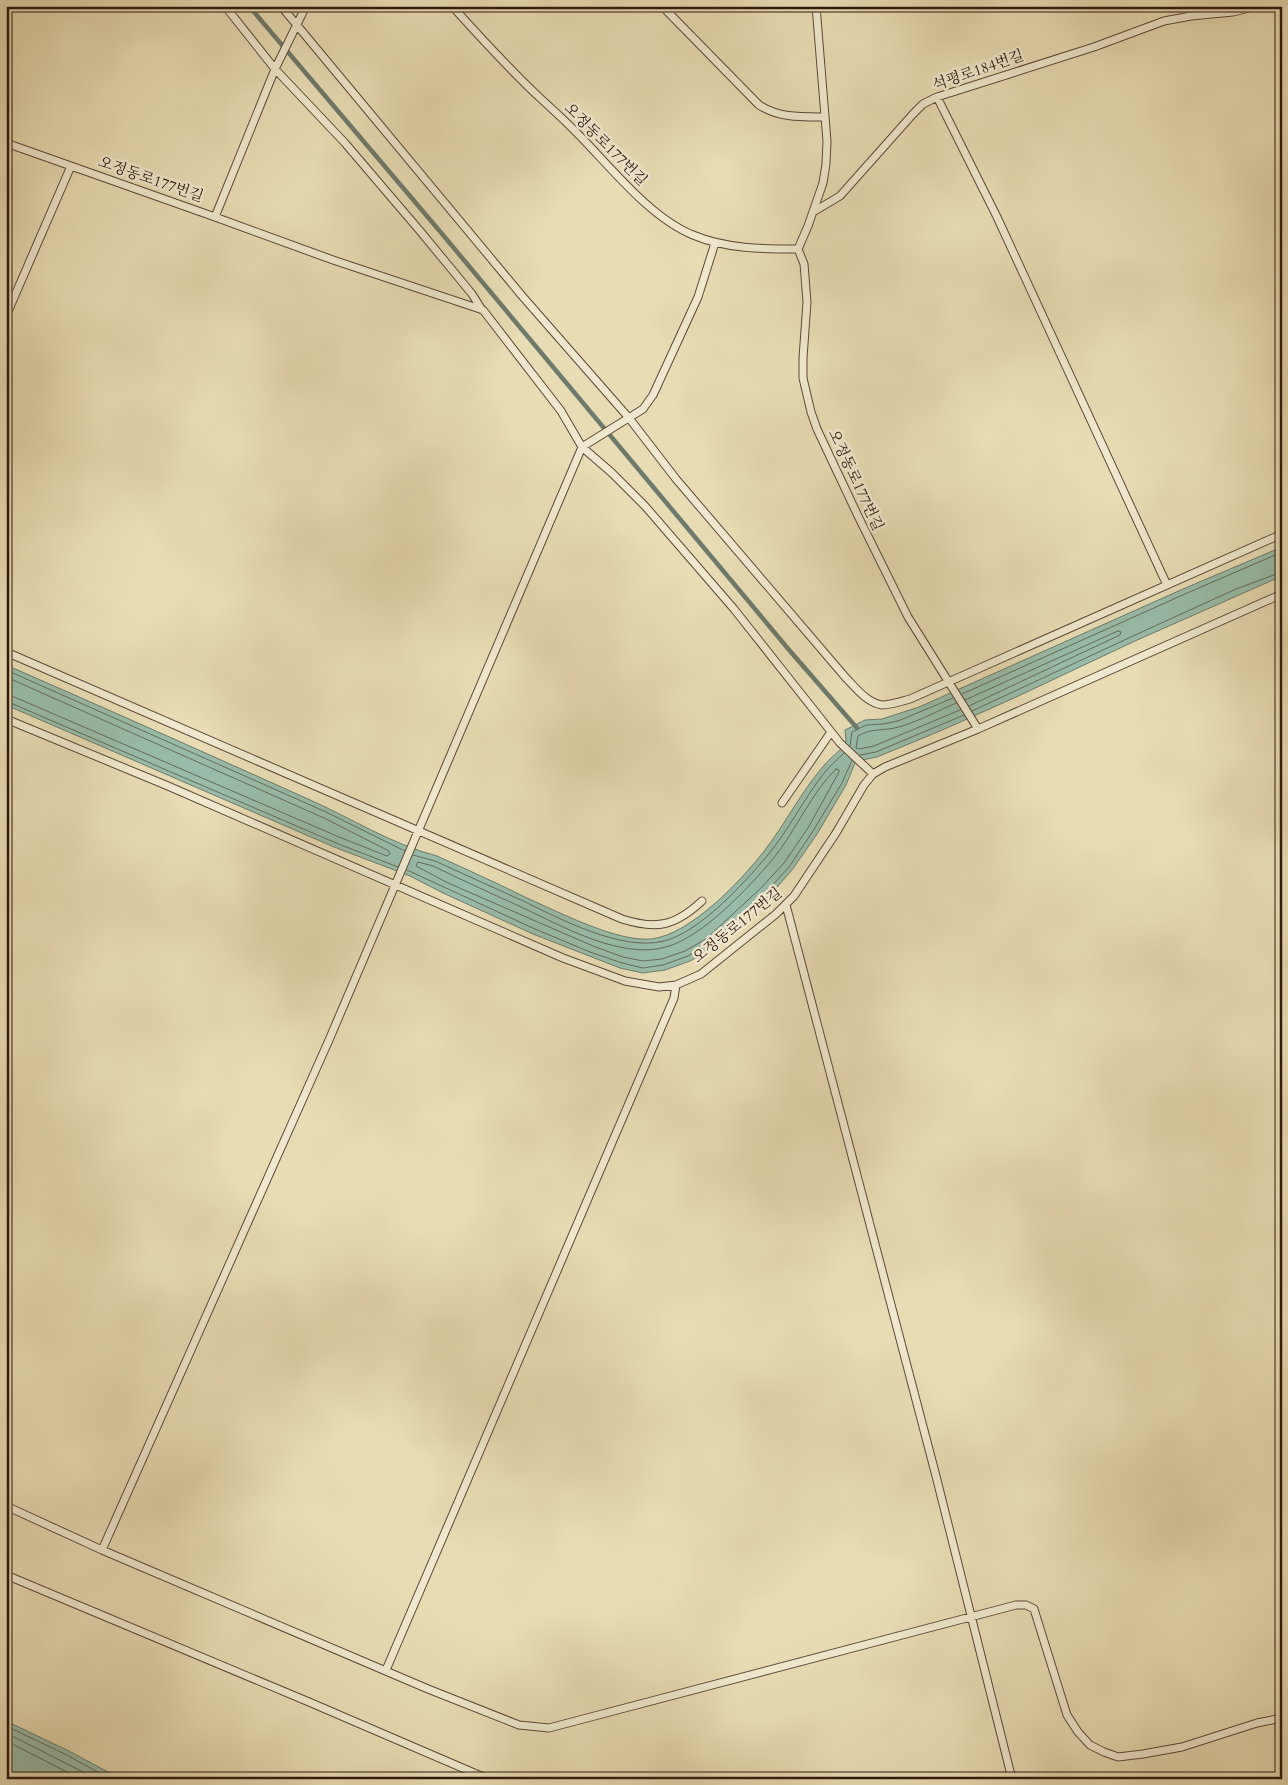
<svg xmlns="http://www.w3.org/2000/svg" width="1288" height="1785" viewBox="0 0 1288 1785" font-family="Cardo,'Noto Serif KR',serif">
	<rect width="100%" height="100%" fill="#e8dcb4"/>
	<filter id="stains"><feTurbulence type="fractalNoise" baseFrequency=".004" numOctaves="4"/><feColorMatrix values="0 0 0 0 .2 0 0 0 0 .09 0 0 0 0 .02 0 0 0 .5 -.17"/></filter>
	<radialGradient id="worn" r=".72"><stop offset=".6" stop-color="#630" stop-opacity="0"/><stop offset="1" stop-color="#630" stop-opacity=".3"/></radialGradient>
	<!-- water -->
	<path fill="#98bca9" stroke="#6e7a6b" d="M1282 547V576L1135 641 1014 698 940 731 877 757 862 760 855 763 846 785 817 834 792 870 770 895 713 948 690 961 665 970 643 973 620 968 533 934 443 893 410 876 334 847 6 705V665C107 709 208 754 308 799 351 818 391 844 437 856 468 870 499 884 529 899 561 913 617 942 651 939 690 935 742 880 765 850 785 824 800 794 821 769 828 760 837 753 845 745L846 740 845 730 865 720 882 719 919 707 1183 589Z
		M6 1721 69 1751 121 1779H6Z"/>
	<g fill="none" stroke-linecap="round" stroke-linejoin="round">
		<!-- shore -->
		<path stroke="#636a5c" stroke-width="1" d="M6 670 326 812 405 851
			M6 677 324 818 389 851 390 854 387 856 339 837 12 696 6 695
			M962 694 1185 594 1282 552
			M965 700 1118 631 1121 632 1120 635 969 706
			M6 701 336 843 398 867
			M956 703C938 711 919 721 899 727 885 731 870 728 858 736L856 748 859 749 874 746 960 710
			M972 711 1133 636 1236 589 1282 572
			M850 746 852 732 866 725 883 724 898 721 953 698
			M860 755 876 752 964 715
			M836 769 839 770V772L808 828 784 863 762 887 706 939 685 951 662 959 643 961 623 957 593 946 448 883 416 866 418 862 433 866C462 880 490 893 519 906 560 925 620 960 666 947 703 937 748 888 773 859 795 832 811 793 836 769Z
			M413 855 435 861C464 874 492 887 521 900 559 918 621 952 664 941 700 932 743 884 767 856 789 830 804 798 825 772 831 765 838 759 844 753
			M407 870 535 929 590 952 622 963 643 968 663 965 688 956 710 944 767 891 789 867 813 831 842 783 852 760
			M6 1726 67 1755 110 1779
			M6 1733 97 1779
			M6 1741 81 1779"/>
		<!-- stream -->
		<path stroke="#6e7a6b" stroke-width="4.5" d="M249 6 443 235 790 651 857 728"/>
		<!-- service casing -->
		<g stroke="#5c4938" stroke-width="9">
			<path id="service" d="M225 6 275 69 345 143 420 231 472 294 482 310
				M281 6 523 297 629 418 676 479 846 678C856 688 867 703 882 705 891 705 902 701 910 699L1282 534
				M662 6 759 105C779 118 801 117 825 117
				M937 97 997 217 1167 585
				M6 143 71 166
				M813 212 840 196 913 114 923 104 937 97 1094 47 1164 21 1191 16 1233 12 1257 6
				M215 217 333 260 483 310 561 411 582 447 612 473 645 506 734 609 840 743 873 774
				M798 249 808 226 823 183 826 164 827 141 816 6
				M6 316 71 166 215 217 275 69 306 6
				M6 652 622 919C657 930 675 926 702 901
				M6 719 168 786 563 958 625 981 659 987 676 985 701 974 776 914 794 896 836 833 864 785 873 774 885 767 978 729 908 617 858 516 817 429 811 412 803 378V358L807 302 804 264 798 249C763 249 726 249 693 235 648 217 607 162 572 128 561 117 550 107 539 97 508 68 480 37 452 6
				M978 729 1282 594
				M782 803 831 732
				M786 905 936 1476 1012 1779
				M6 1506 102 1550 428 1689 519 1725 549 1728 1016 1605H1026L1034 1609 1067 1715 1078 1732 1090 1745 1104 1752 1118 1757 1143 1754 1182 1747 1257 1723 1282 1718
				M102 1550 329 1040 582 447 643 409 653 395 698 297 715 243
				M6 1575 309 1702 488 1779
				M386 1670 674 998 676 985"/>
		</g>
		<!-- service -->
		<use href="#service" stroke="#f0e8ce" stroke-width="7"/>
	</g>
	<g text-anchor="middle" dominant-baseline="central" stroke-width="5" stroke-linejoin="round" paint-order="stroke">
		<!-- street labels -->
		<g font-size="15" fill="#2e180f" stroke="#f0e8ce">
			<text transform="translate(978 70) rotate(-19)">석평로184번길</text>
			<text transform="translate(606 144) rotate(45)">오정동로177번길</text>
			<text transform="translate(151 179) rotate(19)">오정동로177번길</text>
			<text transform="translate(856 480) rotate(65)">오정동로177번길</text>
			<text transform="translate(737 925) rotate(-39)">오정동로177번길</text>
		</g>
	</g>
	<!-- margin -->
	<rect width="1288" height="1785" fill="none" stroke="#e8dcb4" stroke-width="25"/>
	<rect x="8" y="8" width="1273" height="1770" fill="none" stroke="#2e180f" stroke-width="2.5"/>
	<rect x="12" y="12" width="1263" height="1760" fill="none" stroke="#2e180f"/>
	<rect width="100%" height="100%" filter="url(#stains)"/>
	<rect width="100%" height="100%" fill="url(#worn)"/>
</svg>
